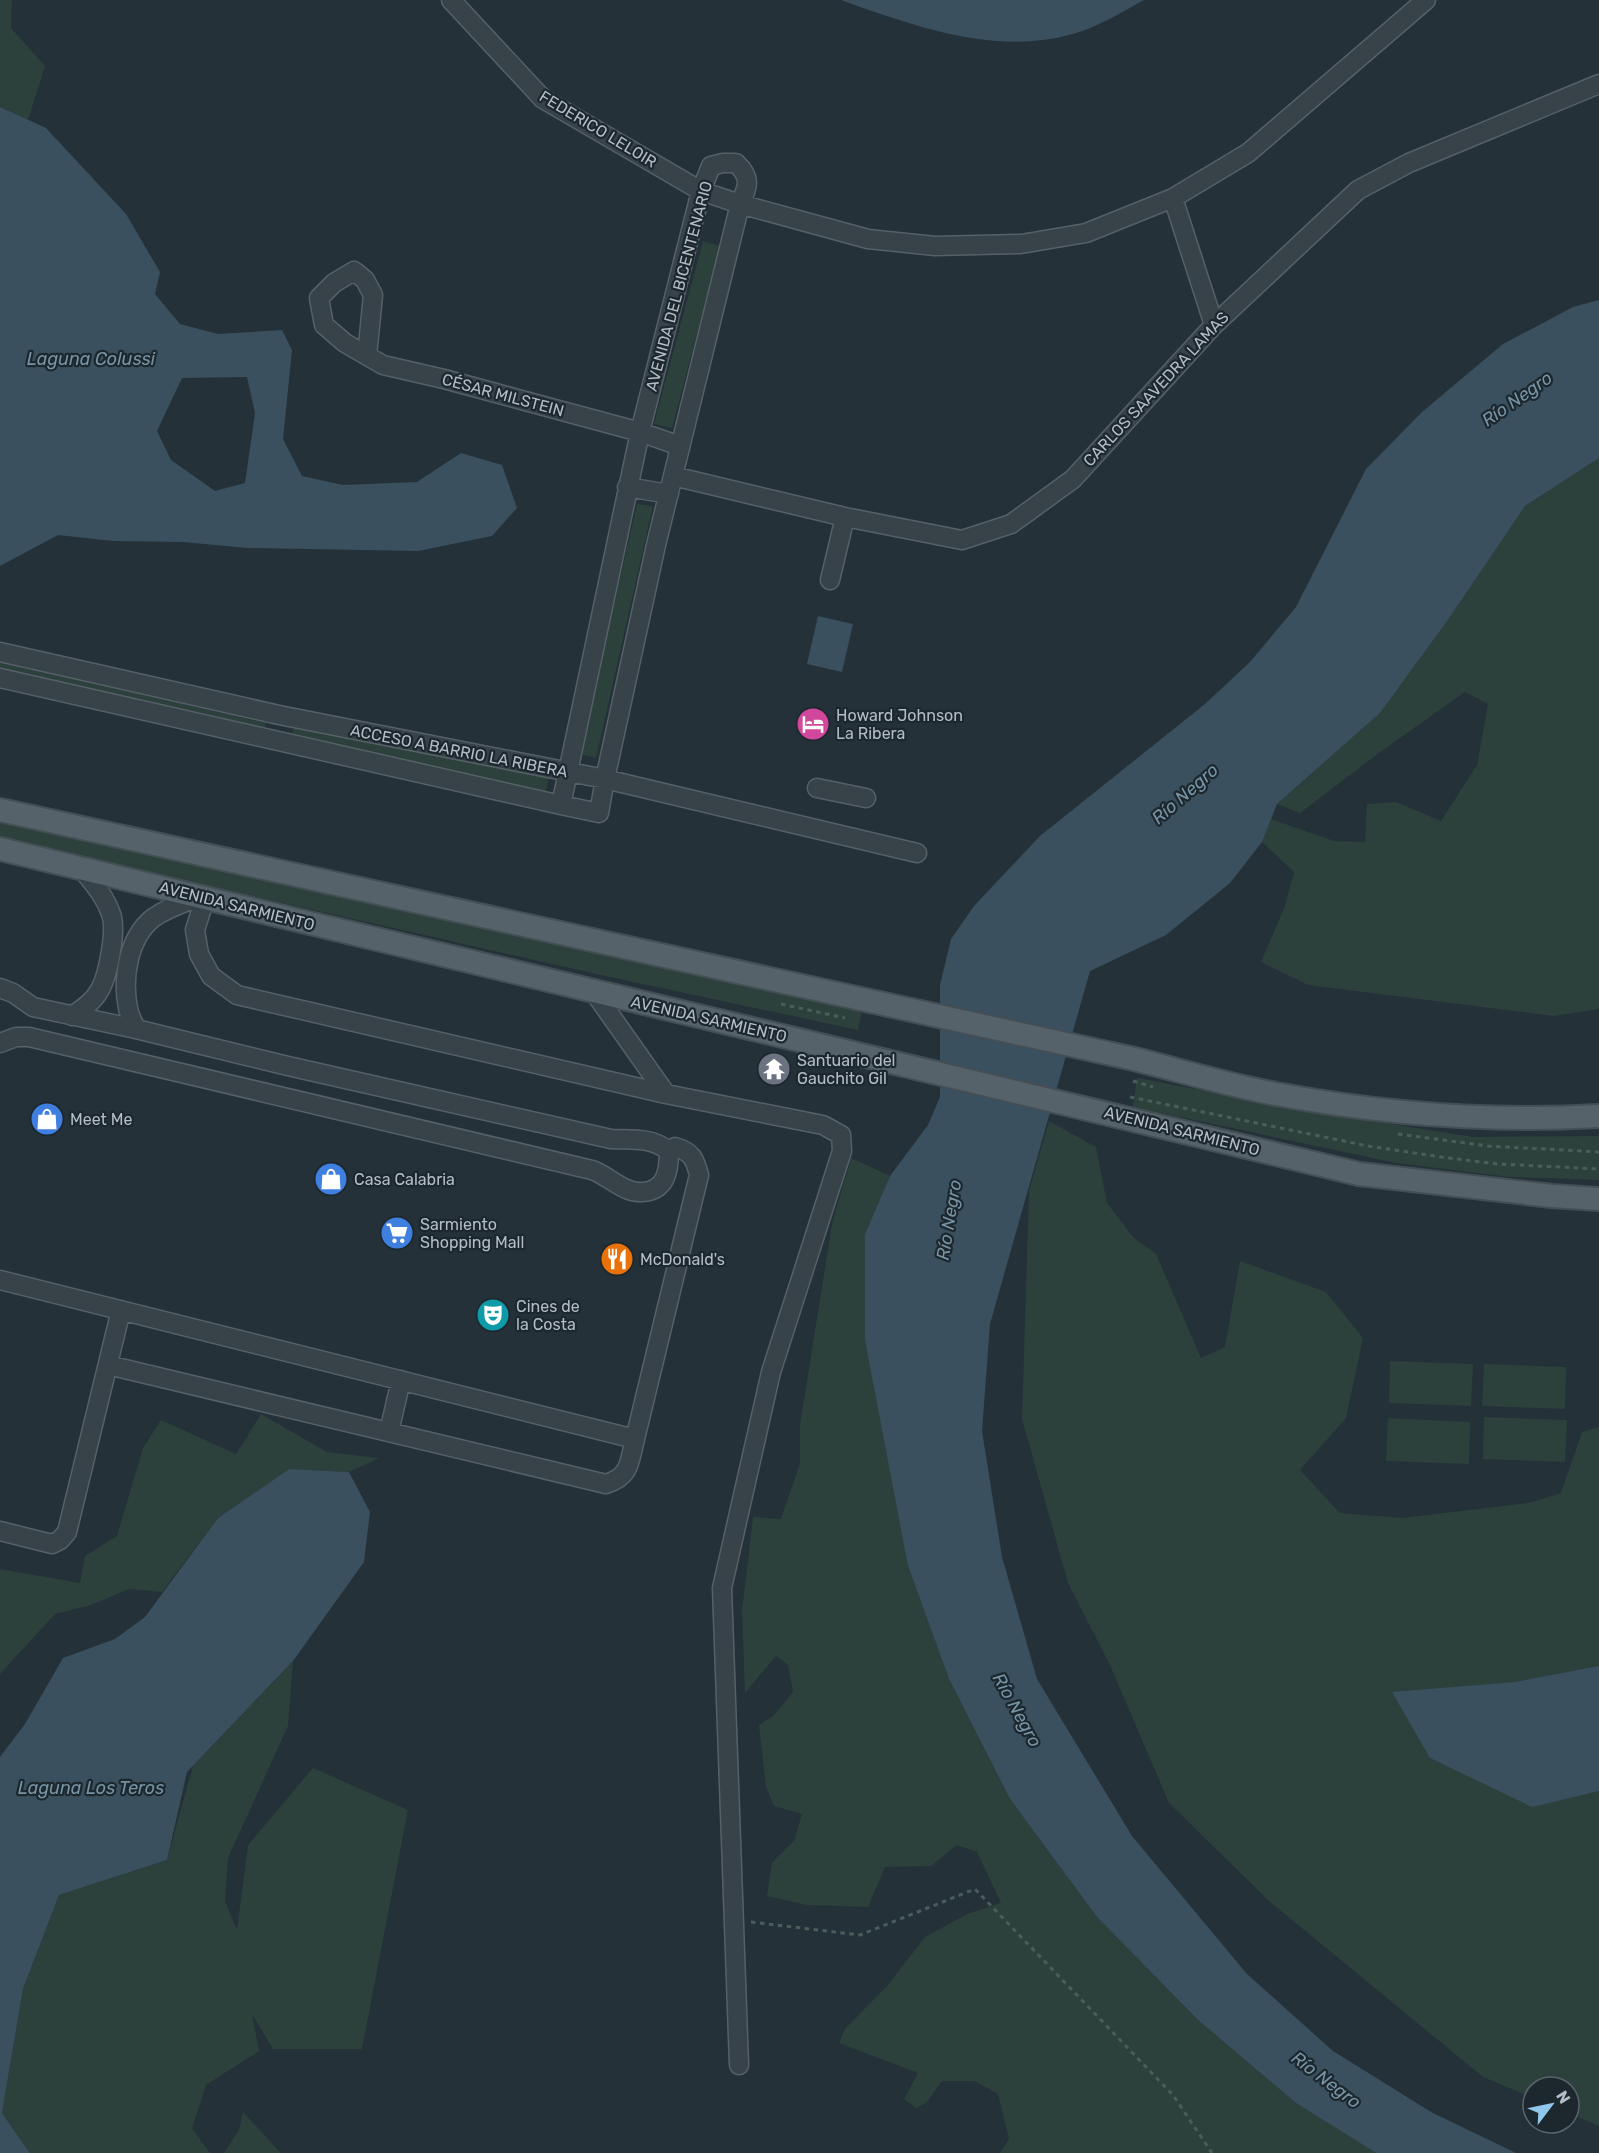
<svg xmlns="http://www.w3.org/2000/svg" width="1599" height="2153" viewBox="0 0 1599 2153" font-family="Rubik,sans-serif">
	<rect width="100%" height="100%" fill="#243138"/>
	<!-- green -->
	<path fill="#2c403c" d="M0 0H12L11 28 45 66 28 120 0 107Z
		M703 241 720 246 672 428 654 424Z
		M1599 458V1009L1554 1016 1308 985 1261 962 1285 906 1294 872 1262 842 1271 819 1334 841 1365 842 1367 804 1396 802 1441 821 1477 765 1488 704 1465 692 1383 750 1300 813 1277 804 1380 713 1448 620 1525 506Z
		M637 504 653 506 596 758 580 754Z
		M0 661 265 723 266 731 0 672Z
		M294 727 549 777 545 795 291 739Z
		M0 817 862 1010 858 1030 610 977 0 839Z
		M1137 1078 1334 1115 1474 1137 1599 1136V1180L1509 1177 1396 1163 1133 1107Z
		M1049 1121 1096 1147 1107 1203 1133 1237 1156 1254 1201 1358 1225 1347 1240 1261 1326 1292 1363 1338 1346 1418 1300 1470 1340 1513 1402 1518 1529 1503 1561 1493 1582 1432 1599 1427V2126L1569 2113V2087H1533V2098L1483 2077 1269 1901 1169 1803 1110 1665 1068 1583 1022 1419 1029 1191Z
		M851 1158 890 1176 865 1234 908 1566 949 1679 1010 1799 1097 1917 1198 2020 1296 2103 1376 2153H1000L1009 2139 998 2094 974 2081H942L926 2103 916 2108 904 2099 918 2073 839 2043 845 2029 888 1985 925 1937 967 1914 1001 1903 977 1852 957 1845 931 1866 885 1867 868 1907 807 1905 767 1896 772 1863 794 1841 802 1814 774 1806 766 1787 759 1725 773 1716 793 1692 788 1665 776 1656 745 1693 742 1611 753 1517 781 1519 800 1463V1425L832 1224Z
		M1390 1361 1473 1364 1471 1406 1389 1403Z
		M1484 1364 1566 1367 1565 1409 1482 1406Z
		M261 1414 327 1452 379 1458 349 1472 289 1469 218 1518 162 1592 129 1589 91 1605 55 1614 0 1674V1697V1569L80 1583 85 1556 117 1536 143 1448 161 1420 236 1454Z
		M1484 1417 1567 1420 1565 1462 1483 1459Z
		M1388 1418 1470 1422 1469 1464 1386 1461Z
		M293 1661 288 1726 228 1858 225 1901 237 1930 248 1845 313 1768 408 1810 362 2049H273L252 2014 259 2051 206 2085 192 2128 210 2153H30L2 2113 23 1989 59 1895 167 1860 193 1766Z
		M243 2112 281 2153H224L239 2130Z"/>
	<!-- water -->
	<path fill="#3a505e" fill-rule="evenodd" d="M841 0H1144C1122 12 1098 27 1073 34 996 56 913 26 841 0Z
		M0 107 46 128 126 214 160 272 155 294 180 324 218 334 282 330 292 350 283 439 302 476 343 485 417 482 461 453 502 465 517 508 492 536 418 551 247 548 183 542 113 541 58 535 0 566ZM247 377 255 413 245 483 215 491 171 460 157 431 182 378Z
		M1599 300V458L1525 506 1448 620 1380 713 1277 804 1262 842 1230 883 1166 935 1090 971 990 1324 982 1431 1002 1557 1037 1679 1132 1836 1247 1974 1333 2051 1431 2112 1516 2153H1376L1296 2103 1198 2020 1097 1917 1010 1799 949 1679 908 1566 865 1340V1234L890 1176 928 1125 940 1097V985L951 939 974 906 1040 836 1205 704 1250 662 1296 607 1366 469 1422 412 1503 344 1573 307Z
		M818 616 853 624 842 672 807 664Z
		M289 1469 349 1472 370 1512 364 1562 293 1661 187 1772 167 1860 59 1895 23 1989 2 2113 30 2153H0V1757L25 1724 63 1658 115 1639 145 1617 218 1518Z
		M1599 1666V1791L1532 1807 1430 1758 1392 1692 1515 1682Z"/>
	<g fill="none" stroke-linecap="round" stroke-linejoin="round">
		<!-- minor casing -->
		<g stroke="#566067" stroke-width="21">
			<path id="minor" d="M451 0 543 99 701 191 740 204 868 239 935 246 1021 244 1086 233 1173 198 1248 153 1426 0
				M1173 198 1214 325
				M367 356 373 295 365 280 354 271 334 283 319 298 324 325 345 343 383 365 444 379 640 432 680 446
				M673 476 845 517 962 540 1011 524 1073 479 1214 325 1358 190 1409 163 1599 84
				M627 487 669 494
				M830 580 845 517
				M0 652 279 715 605 779 917 853
				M0 678 561 805 599 813 605 779 656 545 740 204C748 186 752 178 736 163H723L711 166 701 191 640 432 561 805
				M817 788 866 798
				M199 897C183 903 167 908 153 918 128 938 122 978 128 1008 129 1015 133 1022 136 1029L288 1066 611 1139C633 1140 651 1137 669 1151
				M205 898 195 930 199 954 211 976 237 995 666 1094
				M0 988 13 993 33 1007 136 1029
				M594 992 666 1094 823 1125 841 1135 842 1151 771 1372 722 1588 739 2065
				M72 1016C82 1009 93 1002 99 991 108 977 117 930 111 914 105 896 93 883 81 868
				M0 1043 16 1037H29L592 1170C606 1175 615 1185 629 1190 633 1192 637 1192 642 1192 666 1191 669 1171 669 1151
				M0 1280 635 1439 699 1175C695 1159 692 1152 675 1147L669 1151
				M108 1365 606 1484C631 1476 629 1462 635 1439
				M389 1432 401 1380
				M0 1531 52 1544 60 1540 67 1532 121 1310"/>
		</g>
		<!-- major casing -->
		<g stroke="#444e55" stroke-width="26">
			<path id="major" d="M0 810 1130 1058C1179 1070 1227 1085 1276 1094 1383 1114 1491 1122 1599 1116
				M0 849 1359 1174 1552 1196 1599 1199"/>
		</g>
		<!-- path -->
		<path stroke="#4b5d5b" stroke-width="3" stroke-dasharray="4.5 4.5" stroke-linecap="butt" d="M781 1004 845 1018
			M1133 1081 1153 1087
			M1130 1097 1368 1146 1441 1157 1498 1164 1599 1169
			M1398 1134 1488 1146 1599 1152
			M751 1922 860 1935 975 1889 1173 2095 1212 2153"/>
		<!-- minor -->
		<use href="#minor" stroke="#384249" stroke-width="18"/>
		<!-- major -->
		<use href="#major" stroke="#566269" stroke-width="22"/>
	</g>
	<!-- icons -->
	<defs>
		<g id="hotel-disc" transform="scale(1.725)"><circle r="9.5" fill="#d1479c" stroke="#1d272e"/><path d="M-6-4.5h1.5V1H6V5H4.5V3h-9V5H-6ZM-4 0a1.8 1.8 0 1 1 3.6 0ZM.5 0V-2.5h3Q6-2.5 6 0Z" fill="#fff"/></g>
		<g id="temple-disc" transform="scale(1.725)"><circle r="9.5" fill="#6b7280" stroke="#1d272e"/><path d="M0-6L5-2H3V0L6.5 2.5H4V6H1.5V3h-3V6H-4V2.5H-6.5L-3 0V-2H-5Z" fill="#fff"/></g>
		<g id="shop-disc" transform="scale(1.725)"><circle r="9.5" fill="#3f7fe0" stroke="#1d272e"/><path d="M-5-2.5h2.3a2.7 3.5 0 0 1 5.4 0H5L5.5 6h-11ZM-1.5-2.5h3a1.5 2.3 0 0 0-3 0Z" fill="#fff"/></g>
		<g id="supermarket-disc" transform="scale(1.725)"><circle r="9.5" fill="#3f7fe0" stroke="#1d272e"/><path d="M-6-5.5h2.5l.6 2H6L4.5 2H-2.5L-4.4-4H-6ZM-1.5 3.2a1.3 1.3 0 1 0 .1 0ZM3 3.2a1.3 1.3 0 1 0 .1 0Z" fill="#fff"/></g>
		<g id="restaurant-disc" transform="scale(1.725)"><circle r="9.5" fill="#e8710a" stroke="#1d272e"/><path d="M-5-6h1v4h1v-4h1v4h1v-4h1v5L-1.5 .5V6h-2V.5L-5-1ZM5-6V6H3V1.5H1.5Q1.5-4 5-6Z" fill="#fff"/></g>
		<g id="theatre-disc" transform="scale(1.725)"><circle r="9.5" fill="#0f9aa8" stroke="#1d272e"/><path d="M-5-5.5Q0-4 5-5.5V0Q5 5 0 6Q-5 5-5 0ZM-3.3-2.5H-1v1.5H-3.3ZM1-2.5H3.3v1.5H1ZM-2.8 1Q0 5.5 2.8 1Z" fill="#fff"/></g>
	</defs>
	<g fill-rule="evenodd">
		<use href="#hotel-disc" x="813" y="724"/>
		<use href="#temple-disc" x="774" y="1069"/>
		<use href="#shop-disc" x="47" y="1119"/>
		<use href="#shop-disc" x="331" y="1179"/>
		<use href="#supermarket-disc" x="397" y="1233"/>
		<use href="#restaurant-disc" x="617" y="1259"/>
		<use href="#theatre-disc" x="493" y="1315"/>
	</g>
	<g text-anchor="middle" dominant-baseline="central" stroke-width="4.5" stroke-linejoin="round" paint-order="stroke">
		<!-- street labels -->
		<g font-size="16" fill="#b3bdc5" stroke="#1d272e">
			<text transform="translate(598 129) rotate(31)">FEDERICO LELOIR</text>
			<text transform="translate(679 286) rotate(-75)">AVENIDA DEL BICENTENARIO</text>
			<text transform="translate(1156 389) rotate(-47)">CARLOS SAAVEDRA LAMAS</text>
			<text transform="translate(503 395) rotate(15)">CÉSAR MILSTEIN</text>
			<text transform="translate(459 751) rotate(11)">ACCESO A BARRIO LA RIBERA</text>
			<text transform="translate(237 906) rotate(14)">AVENIDA SARMIENTO</text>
			<text transform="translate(709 1019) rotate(13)">AVENIDA SARMIENTO</text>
			<text transform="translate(1182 1131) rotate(14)">AVENIDA SARMIENTO</text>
		</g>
		<!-- poi labels -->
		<g font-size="16" fill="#b3bdc5" stroke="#1d272e" text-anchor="start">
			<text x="836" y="715">Howard Johnson<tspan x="836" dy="18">La Ribera</tspan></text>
			<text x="797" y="1060">Santuario del<tspan x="797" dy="18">Gauchito Gil</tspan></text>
			<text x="70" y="1119">Meet Me</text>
			<text x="354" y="1179">Casa Calabria</text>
			<text x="420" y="1224">Sarmiento<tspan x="420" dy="18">Shopping Mall</tspan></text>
			<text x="640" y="1259">McDonald's</text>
			<text x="516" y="1306">Cines de<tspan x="516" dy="18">la Costa</tspan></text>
		</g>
		<!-- water labels -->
		<g font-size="18" font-style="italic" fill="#7694a5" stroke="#1d272e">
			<text x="91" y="359">Laguna Colussi</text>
			<text transform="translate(1517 399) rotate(-35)">Río Negro</text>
			<text transform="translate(1185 794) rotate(-41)">Río Negro</text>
			<text transform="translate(949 1220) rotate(-81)">Río Negro</text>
			<text transform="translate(1017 1710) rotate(61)">Río Negro</text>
			<text x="91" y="1788">Laguna Los Teros</text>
			<text transform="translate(1326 2080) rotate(37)">Río Negro</text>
		</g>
	</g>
	<!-- north arrow -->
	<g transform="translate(1551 2105) rotate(58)"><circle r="28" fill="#1d272e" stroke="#59636a" stroke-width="1.5"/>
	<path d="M0-4.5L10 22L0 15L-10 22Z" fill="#90c7ed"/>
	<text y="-9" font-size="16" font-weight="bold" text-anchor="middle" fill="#b3bdc5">N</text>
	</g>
</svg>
